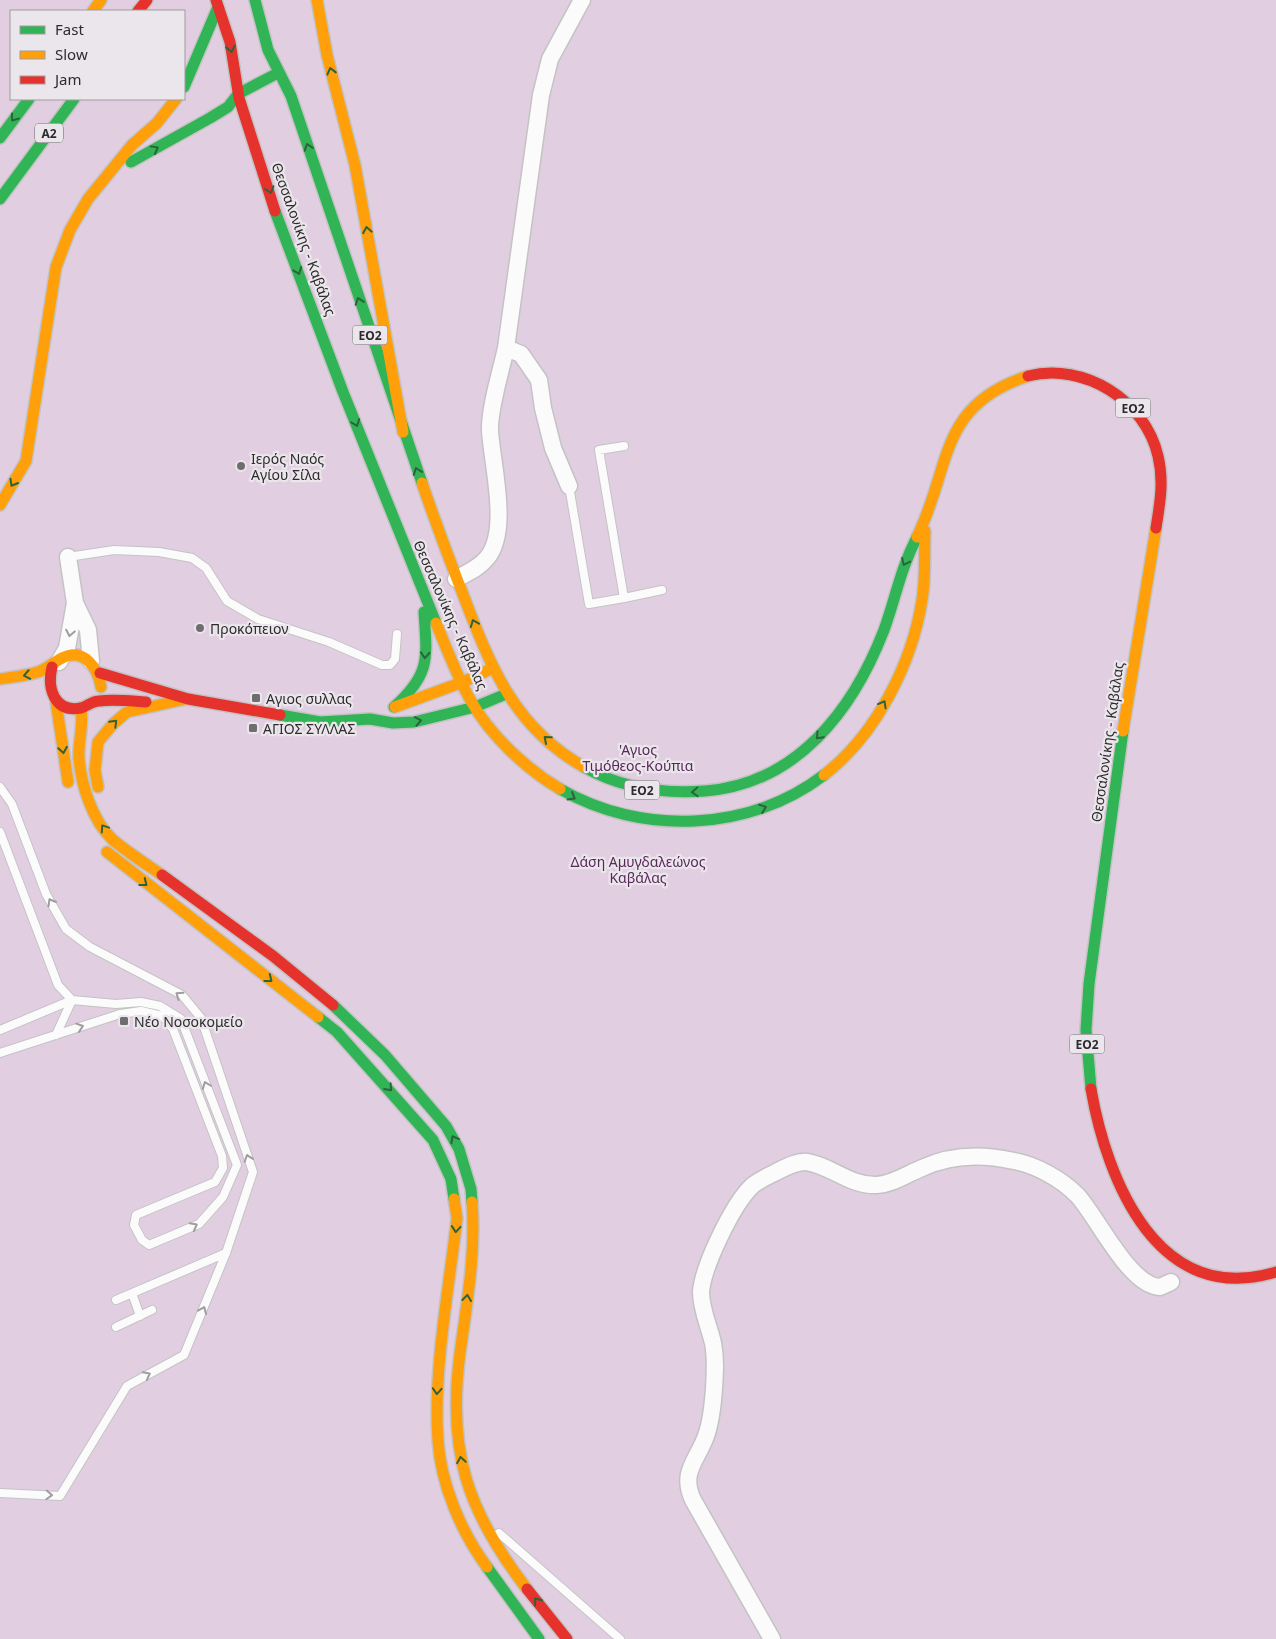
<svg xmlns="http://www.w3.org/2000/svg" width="1276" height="1639" viewBox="0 0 1276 1639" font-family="'Noto Sans',sans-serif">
	<rect width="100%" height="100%" fill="#eae7ea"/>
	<!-- green -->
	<path fill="#e1cfe1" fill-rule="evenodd" d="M0 0H1276V1639H0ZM11 11H184V99H11Z"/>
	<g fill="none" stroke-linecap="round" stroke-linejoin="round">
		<!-- lane casing -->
		<g stroke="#c4c3c4" stroke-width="10">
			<path id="lane" d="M569 486 589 604 624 598 599 450 624 446
				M68 557 114 550 159 552 192 558 206 568 227 601 258 619 329 642 382 665H390L395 659 397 634
				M624 598 662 590
				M0 787 12 804 46 894 66 929 90 947 182 995 201 1018 253 1172 226 1253 184 1355 127 1386 60 1496 0 1493
				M0 832 58 985 72 1000 116 1004 141 1002 160 1006 181 1019 237 1165 223 1197 199 1224 149 1245 142 1240 134 1225 136 1215 215 1182 223 1168 222 1156 173 1029 162 1016 141 1011 120 1014 0 1053
				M0 1030 72 1000 56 1035
				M132 1293 140 1316
				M116 1300 226 1253
				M116 1327 152 1310
				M499 1533 620 1639"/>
		</g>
		<!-- street casing -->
		<g stroke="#c4c3c4" stroke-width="19">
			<path id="street" d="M506 348 541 95 550 59 582 0
				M68 557 75 603 88 630 91 661
				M456 579C467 573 479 568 487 558 510 531 492 464 490 431 489 409 501 371 506 348L521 354 539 380 543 408 553 448 569 486
				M59 662 67 648 75 603
				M772 1639 693 1500C680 1472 697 1461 706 1436 711 1422 713 1403 714 1388 715 1373 716 1358 713 1343 709 1326 701 1309 701 1292 703 1266 733 1204 752 1186 760 1179 771 1175 780 1170 788 1166 798 1161 807 1162 832 1166 849 1186 877 1185 893 1184 907 1174 922 1168 950 1155 983 1154 1014 1161 1036 1165 1061 1179 1077 1195 1097 1216 1129 1286 1160 1287L1171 1282"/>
		</g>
		<!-- fast casing -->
		<g stroke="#c4c3c4" stroke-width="14">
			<path id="fast" d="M255 0 268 50 291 96 422 483
				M184 87 218 7
				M0 138 29 99
				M131 162 210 118 228 107 238 94 276 74
				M0 199 74 99
				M275 211 343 392 436 623
				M394 707C431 674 427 658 424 612
				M280 715 320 722 370 719 393 723 414 722 475 707 506 694
				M584 767C621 788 663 794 705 791 797 784 853 710 884 630 896 597 900 570 917 537
				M560 789C642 836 749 832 824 775
				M333 1005 385 1055 446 1126 459 1149 471 1189 472 1202
				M318 1017 337 1032 433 1140 451 1179 454 1199
				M1091 1089 1086 1030 1089 984 1123 731
				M487 1567 539 1639"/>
		</g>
		<!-- slow casing -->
		<g stroke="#c4c3c4" stroke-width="14">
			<path id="slow" d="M317 0 327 55 355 165 403 432
				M93 11 101 0
				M422 483C435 521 449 559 464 597 491 668 515 728 584 767
				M0 505 26 461 56 267 70 230 88 199 132 145 157 123 176 99
				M917 537C952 466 937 406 1028 376
				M436 623C447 649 457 677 471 701 490 735 526 769 560 789
				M0 679C13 677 26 676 38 672 47 669 54 662 62 658 84 647 98 668 101 687
				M56 702 68 782
				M395 707 463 682 493 668
				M81 708C84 725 78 741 79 758 81 784 92 820 112 839 127 852 146 864 162 875
				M1123 731 1156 528
				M824 775C876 735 912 664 922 600 926 577 924 554 925 531
				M98 787 95 770 98 742 113 724 127 712 186 699
				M107 852 318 1017
				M454 1199 457 1218C449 1288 433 1371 438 1441 441 1484 461 1532 487 1567
				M472 1202C476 1253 467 1302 460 1353 447 1451 467 1511 527 1589"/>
		</g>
		<!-- jam casing -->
		<g stroke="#c4c3c4" stroke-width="14">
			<path id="jam" d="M216 0 230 42 239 98 275 211
				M138 11 147 0
				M1028 376C1084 362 1145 400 1158 456 1164 481 1160 503 1156 528
				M52 667C47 688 54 713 81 708 88 706 92 701 99 701 115 699 130 701 146 702
				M100 673 188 699 280 715
				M162 875 273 956 333 1005
				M1091 1089C1107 1181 1158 1308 1276 1272
				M527 1589 567 1639"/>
		</g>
		<!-- lane -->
		<use href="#lane" stroke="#fcfbfc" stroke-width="8"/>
		<!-- street -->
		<use href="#street" stroke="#fcfbfc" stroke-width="16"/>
		<!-- fast -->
		<use href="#fast" stroke="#30b455" stroke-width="11"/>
		<!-- slow -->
		<use href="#slow" stroke="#ff9f0a" stroke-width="11"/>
		<!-- jam -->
		<use href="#jam" stroke="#e5322d" stroke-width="11"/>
	</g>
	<!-- one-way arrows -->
	<defs><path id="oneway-chevron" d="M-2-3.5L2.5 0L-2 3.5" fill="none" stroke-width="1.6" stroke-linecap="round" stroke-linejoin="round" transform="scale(1.25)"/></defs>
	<g stroke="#2e623d">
		<use href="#oneway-chevron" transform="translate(231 49) rotate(79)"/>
		<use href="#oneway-chevron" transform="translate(331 71) rotate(-104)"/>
		<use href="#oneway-chevron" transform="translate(14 118) rotate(126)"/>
		<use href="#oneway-chevron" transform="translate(308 147) rotate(-108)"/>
		<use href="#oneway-chevron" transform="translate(155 149) rotate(-29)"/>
		<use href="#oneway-chevron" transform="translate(270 190) rotate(72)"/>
		<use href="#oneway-chevron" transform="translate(367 230) rotate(-100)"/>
		<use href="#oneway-chevron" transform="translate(298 271) rotate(69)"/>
		<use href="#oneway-chevron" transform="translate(359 301) rotate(-109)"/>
		<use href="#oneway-chevron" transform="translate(356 423) rotate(69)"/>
		<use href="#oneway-chevron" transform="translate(417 471) rotate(-110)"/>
		<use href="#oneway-chevron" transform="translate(13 483) rotate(120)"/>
		<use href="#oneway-chevron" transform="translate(905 562) rotate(115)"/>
		<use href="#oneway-chevron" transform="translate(474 623) rotate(-112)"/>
		<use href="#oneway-chevron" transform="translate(425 655) rotate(93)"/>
		<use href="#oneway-chevron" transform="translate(27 675) rotate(169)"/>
		<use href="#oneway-chevron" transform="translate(883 704) rotate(-61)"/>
		<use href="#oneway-chevron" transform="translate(418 721) rotate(-11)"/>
		<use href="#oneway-chevron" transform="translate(114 723) rotate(-45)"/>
		<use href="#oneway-chevron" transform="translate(819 736) rotate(134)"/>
		<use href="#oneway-chevron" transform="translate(547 739) rotate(-139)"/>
		<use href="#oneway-chevron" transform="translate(63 750) rotate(81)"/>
		<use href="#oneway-chevron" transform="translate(695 792) rotate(177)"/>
		<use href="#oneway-chevron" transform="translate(572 797) rotate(31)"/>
		<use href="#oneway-chevron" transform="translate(763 808) rotate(-20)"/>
		<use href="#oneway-chevron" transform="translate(104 828) rotate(-124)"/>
		<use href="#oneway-chevron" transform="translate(144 883) rotate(38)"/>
		<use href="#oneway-chevron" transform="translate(269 979) rotate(38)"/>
		<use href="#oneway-chevron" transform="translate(389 1088) rotate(48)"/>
		<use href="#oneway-chevron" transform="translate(454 1139) rotate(-119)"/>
		<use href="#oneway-chevron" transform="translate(456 1229) rotate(95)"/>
		<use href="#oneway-chevron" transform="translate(467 1298) rotate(-83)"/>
		<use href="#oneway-chevron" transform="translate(437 1391) rotate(94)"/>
		<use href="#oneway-chevron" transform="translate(461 1460) rotate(-99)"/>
		<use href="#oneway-chevron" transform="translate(537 1601) rotate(-128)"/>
	</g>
	<g stroke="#9f9d9f">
		<use href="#oneway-chevron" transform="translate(70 633) rotate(101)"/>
		<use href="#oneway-chevron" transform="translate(51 902) rotate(-120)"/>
		<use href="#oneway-chevron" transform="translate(179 995) rotate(-145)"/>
		<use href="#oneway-chevron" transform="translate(80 1027) rotate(-18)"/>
		<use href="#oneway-chevron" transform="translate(206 1085) rotate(-111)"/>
		<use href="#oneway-chevron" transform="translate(248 1158) rotate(-109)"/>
		<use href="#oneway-chevron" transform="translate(194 1226) rotate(-28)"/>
		<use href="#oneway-chevron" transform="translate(203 1310) rotate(-67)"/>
		<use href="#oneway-chevron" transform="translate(147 1375) rotate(-28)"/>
		<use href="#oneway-chevron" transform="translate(49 1495) rotate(3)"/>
	</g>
	<!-- markers -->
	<g fill="#6f6d6f" stroke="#ebe6eb" stroke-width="2">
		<circle cx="241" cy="466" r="5"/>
		<circle cx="200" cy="628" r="5"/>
		<rect x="251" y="693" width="10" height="10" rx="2.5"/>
		<rect x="248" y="723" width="10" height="10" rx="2.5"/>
		<rect x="119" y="1016" width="10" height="10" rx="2.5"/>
	</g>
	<g text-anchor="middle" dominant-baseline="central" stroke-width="4.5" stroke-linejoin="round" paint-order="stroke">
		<!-- shield labels -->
		<g fill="#ebe6eb" stroke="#666366" stroke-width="1">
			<rect x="35" y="123.5" width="28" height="19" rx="4"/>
			<rect x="352.5" y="325.5" width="35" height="19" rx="4"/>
			<rect x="1115.5" y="398.5" width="35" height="19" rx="4"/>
			<rect x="624.5" y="780.5" width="35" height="19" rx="4"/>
			<rect x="1069.5" y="1034.5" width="35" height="19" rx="4"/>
		</g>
		<g font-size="12" font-weight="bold" fill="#2d2b2d">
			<text x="49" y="133">Α2</text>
			<text x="370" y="335">ΕΟ2</text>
			<text x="1133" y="408">ΕΟ2</text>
			<text x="642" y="790">ΕΟ2</text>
			<text x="1087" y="1044">ΕΟ2</text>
		</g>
		<!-- street labels -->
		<g font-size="14" fill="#2d2b2d" stroke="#ebe6eb">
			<text transform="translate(304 239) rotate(70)">Θεσσαλονίκης - Καβάλας</text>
			<text transform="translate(451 615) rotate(66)">Θεσσαλονίκης - Καβάλας</text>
			<text transform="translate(1107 742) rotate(-82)">Θεσσαλονίκης - Καβάλας</text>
		</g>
		<!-- poi labels -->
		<g font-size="14" fill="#2d2b2d" stroke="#ebe6eb" text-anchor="start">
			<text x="251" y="458">Ιερός Ναός<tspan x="251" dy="16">Αγίου Σίλα</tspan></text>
			<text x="210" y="628">Προκόπειον</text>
			<text x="266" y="698">Αγιος συλλας</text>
			<text x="263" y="728">ΑΓΙΟΣ ΣΥΛΛΑΣ</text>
			<text x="134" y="1021">Νέο Νοσοκομείο</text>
		</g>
		<!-- park labels -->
		<g font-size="14" fill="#59285b" stroke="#ebe6eb">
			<text x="638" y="749">'Αγιος<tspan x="638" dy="16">Τιμόθεος-Κούπια</tspan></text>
			<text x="638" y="861">Δάση Αμυγδαλεώνος<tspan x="638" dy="16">Καβάλας</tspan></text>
		</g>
	</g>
	<!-- legend -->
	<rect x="10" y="10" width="175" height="90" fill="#ebe6eb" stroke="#9f9b9f"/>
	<rect x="20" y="26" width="25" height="8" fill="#30b455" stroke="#9f9b9f"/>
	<text x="55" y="35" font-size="15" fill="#2d2b2d">Fast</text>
	<rect x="20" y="51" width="25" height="8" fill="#ff9f0a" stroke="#9f9b9f"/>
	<text x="55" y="60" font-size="15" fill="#2d2b2d">Slow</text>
	<rect x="20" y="76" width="25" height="8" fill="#e5322d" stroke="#9f9b9f"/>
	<text x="55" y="85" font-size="15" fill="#2d2b2d">Jam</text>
</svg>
